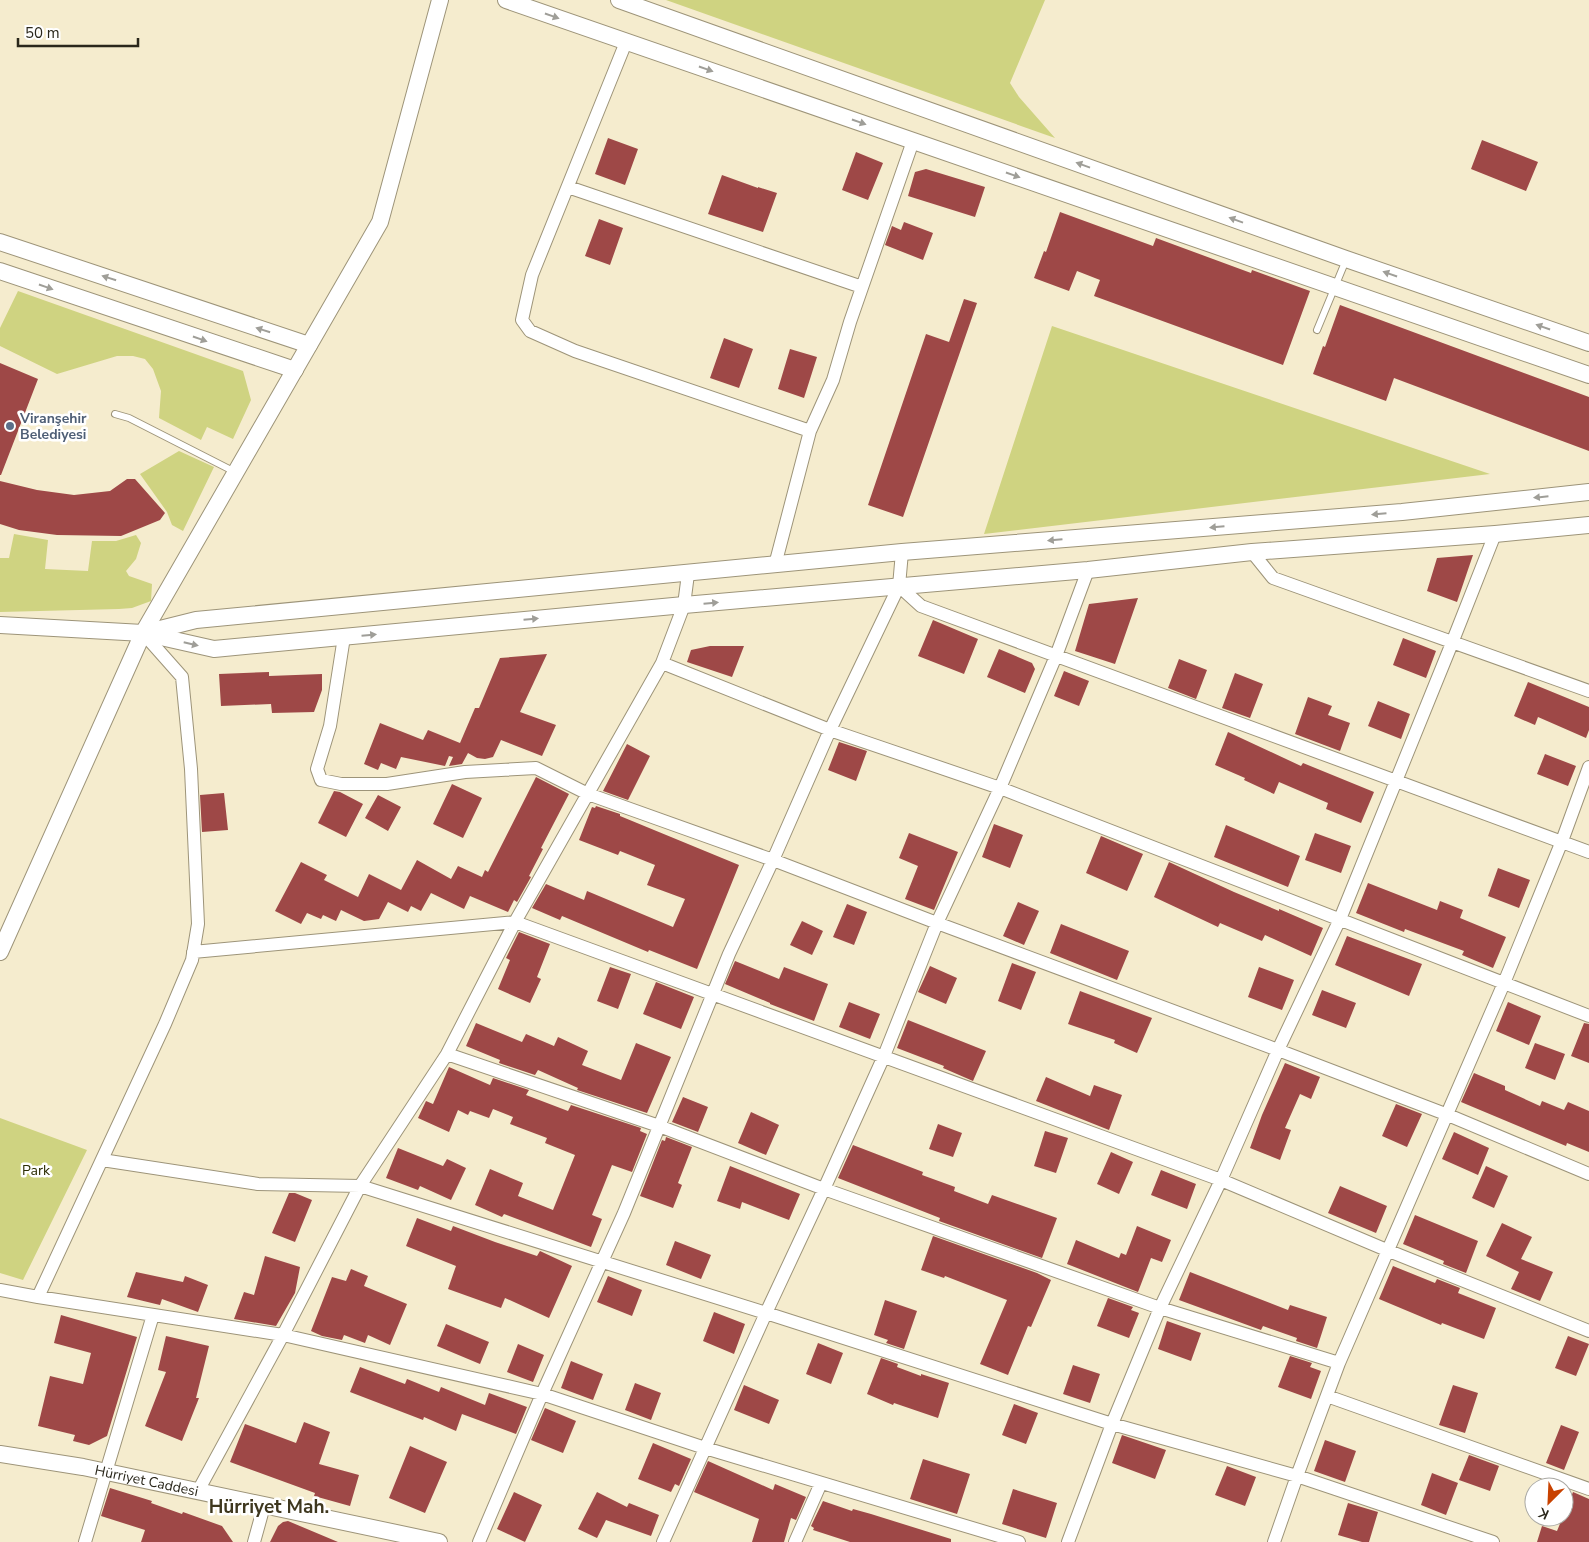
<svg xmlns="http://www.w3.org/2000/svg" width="1589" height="1542" viewBox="0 0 1589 1542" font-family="'Nunito Sans',sans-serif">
	<rect width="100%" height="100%" fill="#f5ecce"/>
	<!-- green -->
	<path fill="#cfd381" d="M666 0H1045L1010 83 1019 97 1055 138Z
		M18 291 243 371 251 400 233 439 207 427 201 440 159 418 161 391 153 369 145 359 133 356H117L57 374 0 346V328Z
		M1052 326 1490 474 984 534Z
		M179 451 214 467 183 531 172 525 167 512 140 474Z
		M14 534 48 540 45 569 88 571 92 541H116L136 535 141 543 136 559 126 571 129 576 152 584 151 601 132 608 119 609 0 612V558H9Z
		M0 1118 87 1150 23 1280 0 1273Z"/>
	<!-- building -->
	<path fill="#9e4847" d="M608 138 638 149 625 185 595 174Z
		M1482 140 1538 162 1526 191 1471 169Z
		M856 152 883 163 868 200 842 190Z
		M926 169 985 187 975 217 908 196 915 172Z
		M722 175 758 188V187L777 193 763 232 708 214Z
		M1060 212 1153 246 1156 238 1251 273 1252 270 1310 291 1283 365 1094 296 1100 280 1077 271 1069 291 1034 278 1044 251 1046 252Z
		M599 219 623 228 610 265 585 256Z
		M904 222 933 233 923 260 885 245 892 226 901 230Z
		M964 299 977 303 903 517 868 505 926 334 949 342Z
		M1340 305 1589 397V451L1394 378 1386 401 1313 374 1323 346 1325 347Z
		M724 338 753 349 739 388 710 378Z
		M790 349 817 357 804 398 778 389Z
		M0 363 38 379 1 475H0Z
		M127 479H135L165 513 160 520 121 536 57 535 19 530 0 524V481L37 490 74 495 110 491Z
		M1473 555 1457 602 1427 591 1437 558Z
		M1138 598 1115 664 1075 651 1089 604Z
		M933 620 978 639 964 674 918 656Z
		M1403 638 1436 651 1426 678 1393 665Z
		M710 646H744L732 677 687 662 691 650Z
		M999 649 1032 663 1035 669 1025 693 987 677Z
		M547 654 520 712 556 725 542 756 501 740 493 757 485 759 477 758 468 753 462 764 449 766 453 757 449 756 445 766 401 757 396 769 381 763 378 770 364 764 380 723 423 740 428 730 460 743 475 708H479L500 658Z
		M1179 659 1207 670 1196 699 1168 688Z
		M1064 671 1089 681 1079 706 1054 696Z
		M269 672V676L322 674V690L314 712 272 713 271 704 221 706 219 674Z
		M1235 673 1263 684 1250 718 1222 708Z
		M1528 682 1589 707V730L1586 738 1538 717 1535 725 1514 716Z
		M1308 697 1332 706 1328 715 1350 723 1340 751 1295 734Z
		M1378 701 1410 714 1401 739 1368 726Z
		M1228 732 1301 766 1303 763 1374 792 1361 823 1326 809 1328 803 1279 782 1274 794 1244 780 1245 778 1215 765Z
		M839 742 867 751 856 781 828 770Z
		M627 744 650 756 628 800 603 791Z
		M1545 754 1576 766 1568 786 1537 774Z
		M536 777 569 794 541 848 543 849 529 876 531 877 517 902 514 900 508 912 470 896 464 909 431 893 421 911 411 906 408 912 388 902 379 919 364 921 341 910 336 921 323 915 321 919 307 913 301 924 275 911 301 862 327 875 324 880 358 897 369 874 401 890 417 860 451 879 458 866 482 877 485 870 488 872Z
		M452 784 482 798 463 838 433 824Z
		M334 791 340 792 363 804 346 837 318 823Z
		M224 793 228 830 202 832 200 795Z
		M378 795 401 807 388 831 365 818Z
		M596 806 620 814V816L739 865 697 969 649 950 648 952 562 916 560 920 532 908 546 884 584 900 587 891 673 927 685 899 647 885 655 865 620 851 618 855 579 840 592 807 595 808Z
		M994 824 1023 835 1010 868 982 857Z
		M1226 825 1300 856 1288 887 1214 857Z
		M909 833 958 852 934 910 905 899 918 866 899 858Z
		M1315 833 1351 846 1341 873 1305 860Z
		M1101 836 1143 854 1127 891 1086 873Z
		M1169 862 1234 892 1279 911V909L1323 928 1311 956 1265 935 1262 941 1220 923 1218 927 1154 897Z
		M1498 868 1530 880 1519 908 1488 896Z
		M1368 883 1437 910 1440 901 1463 910 1460 918 1506 937 1493 968 1462 955 1464 951 1405 929 1404 932 1356 913Z
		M1018 902 1039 911 1024 945 1003 936Z
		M847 904 867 912 854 945 833 937Z
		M802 921 823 931 812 955 790 945Z
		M1061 924 1129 951 1117 980 1050 953Z
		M519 932 550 944 537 977 541 979 530 1003 498 989 510 960 506 958Z
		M1347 936 1422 964 1409 996 1335 965Z
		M735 961 779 979 784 967 828 984 814 1021 770 1004V1003L725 984Z
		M1012 963 1036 972 1021 1010 998 1001Z
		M930 966 957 978 946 1004 918 992Z
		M610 967 631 974 618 1009 597 1001Z
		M1259 967 1294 980 1282 1010 1248 997Z
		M656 982 694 997 681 1029 643 1014Z
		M1322 990 1356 1003 1346 1028 1312 1015Z
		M1080 991 1152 1018 1137 1053 1114 1043 1115 1040 1068 1024Z
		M849 1002 880 1014 870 1039 839 1027Z
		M1508 1002 1541 1016 1529 1045 1496 1031Z
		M908 1020 986 1051 973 1081 943 1068 944 1066 897 1048Z
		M476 1023 522 1042 526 1034 554 1046 558 1037 588 1051 582 1065 621 1080 636 1043 671 1057 647 1113 577 1090 578 1088 538 1070 535 1075 499 1063 500 1060 466 1046Z
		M1584 1023 1589 1024V1063L1571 1056Z
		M1535 1043 1565 1054 1555 1080 1525 1068Z
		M1285 1063 1320 1077 1311 1099 1300 1094 1285 1128 1291 1130 1280 1160 1250 1148 1262 1115Z
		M449 1067 490 1085 493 1078 529 1090 526 1095 568 1111 571 1105 641 1128 640 1131 647 1134 632 1172 612 1165 592 1215 602 1219 591 1247 504 1214 502 1217 475 1205 490 1169 523 1183 518 1196 553 1210 575 1155 545 1143 547 1138 510 1124 513 1117 493 1109 489 1118 470 1111 468 1115 458 1110 449 1132 418 1118 426 1101 433 1104Z
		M1474 1073 1505 1086V1090L1540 1106 1542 1101 1564 1110 1568 1102 1589 1111V1152L1567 1143 1566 1146 1461 1102Z
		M1046 1077 1090 1096 1094 1085 1122 1095 1109 1130 1036 1101Z
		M683 1097 708 1107 698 1132 672 1122Z
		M1396 1104 1422 1114 1407 1147 1382 1136Z
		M751 1112 779 1125 766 1155 738 1143Z
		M938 1124 962 1133 953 1157 929 1149Z
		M1045 1131 1068 1138 1056 1173 1034 1166Z
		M1454 1132 1489 1148 1478 1175 1442 1159Z
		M666 1137 692 1147 678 1183 682 1185 673 1208 640 1196 662 1140 665 1141Z
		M853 1145 923 1172 922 1175 955 1187 954 1191 988 1204 992 1195 1057 1218 1042 1258 939 1221 940 1218 838 1178Z
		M398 1148 443 1166 447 1159 466 1168 451 1200 420 1186 418 1190 386 1178Z
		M1111 1152 1133 1162 1119 1194 1097 1184Z
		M730 1166 800 1194 789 1220 742 1202 740 1209 717 1201Z
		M1486 1166 1508 1176 1494 1208 1472 1198Z
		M1161 1170 1196 1184 1187 1209 1151 1195Z
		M1340 1186 1387 1206 1376 1233 1328 1213Z
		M289 1193H295L312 1200 295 1242 272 1233Z
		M1415 1215 1478 1241 1466 1273 1443 1264 1444 1261 1403 1244Z
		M417 1218 451 1231 453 1226 495 1242 537 1256 540 1251 572 1266 549 1318 505 1298 501 1308 448 1289 456 1266 406 1246Z
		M1502 1223 1532 1237 1521 1259 1553 1272 1540 1301 1511 1289 1519 1272 1486 1256Z
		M1137 1226 1171 1240 1162 1262 1151 1258 1138 1292 1067 1264 1076 1240 1119 1258 1121 1253 1126 1255Z
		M933 1236 1037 1273 1051 1280 1031 1327 1028 1326 1008 1375 980 1364 1007 1300 945 1276 944 1278 921 1270Z
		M675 1241 711 1255 701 1279 666 1265Z
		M265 1256 300 1267 295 1293 276 1326 234 1319 244 1292 254 1295Z
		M1393 1266 1435 1283 1437 1279 1460 1288 1458 1293 1496 1308 1484 1339 1442 1323 1441 1325 1379 1299Z
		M351 1269 368 1276 364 1286 407 1304 390 1345 368 1335 365 1343 344 1335 342 1340 322 1336 311 1331 332 1277 346 1281Z
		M136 1272 183 1282 185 1276 208 1285 198 1312 162 1299 160 1305 127 1297Z
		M1190 1272 1288 1310 1290 1305 1327 1317 1317 1348 1296 1341 1297 1338 1263 1326 1261 1330 1179 1300Z
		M608 1276 642 1290 632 1316 597 1302Z
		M1108 1298 1133 1307 1131 1310 1139 1313 1129 1338 1097 1326Z
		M885 1300 917 1311 904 1349 886 1343 888 1340 874 1335Z
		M714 1312 745 1324 734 1354 703 1341Z
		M61 1315 137 1337 107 1436 89 1445 73 1441 75 1435 38 1426 50 1376 83 1384 91 1353 54 1343Z
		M1167 1321 1201 1333 1191 1361 1158 1349Z
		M446 1324 489 1342 480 1364 437 1346Z
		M166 1336 209 1346 196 1398H199L182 1441 145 1426 166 1372 158 1370Z
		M1568 1336 1589 1344 1576 1376 1555 1368Z
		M818 1343 843 1353 831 1384 806 1374Z
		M518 1344 544 1355 533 1382 507 1372Z
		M1290 1356 1312 1363 1310 1367 1321 1371 1311 1399 1278 1387Z
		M881 1358 898 1364 897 1367 921 1376V1374L949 1383 938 1418 894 1403 893 1405 867 1394Z
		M571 1361 603 1374 593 1400 561 1388Z
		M1073 1365 1100 1374 1090 1403 1063 1394Z
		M360 1367 405 1384 407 1379 439 1392 441 1387 485 1405 489 1393 527 1407 516 1434 462 1414 456 1431 424 1417 423 1420 350 1392Z
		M635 1383 661 1393 651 1420 625 1410Z
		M744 1385 779 1400 769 1424 734 1410Z
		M1453 1385 1478 1393 1465 1433 1439 1425Z
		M1014 1404 1038 1413 1026 1444 1002 1435Z
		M545 1408 576 1421 563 1453 531 1440Z
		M304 1422 330 1432 319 1464 359 1475 350 1506 314 1496 315 1493 230 1462 245 1424 296 1443Z
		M1561 1425 1579 1432 1564 1470 1546 1463Z
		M1122 1435 1166 1450 1155 1479 1112 1463Z
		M1325 1440 1356 1451 1345 1482 1314 1471Z
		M653 1443 691 1459 679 1486 675 1484 671 1492 638 1479Z
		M410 1446 447 1462 425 1513 389 1498Z
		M1469 1455 1499 1466 1490 1491 1459 1480Z
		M923 1459 970 1474 957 1514 910 1499Z
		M708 1461 773 1490 775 1484 806 1497 796 1520 791 1518 784 1542H752L759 1519 694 1492Z
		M1227 1466 1256 1477 1245 1506 1215 1495Z
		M1432 1473 1458 1483 1446 1515 1421 1505Z
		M110 1488 152 1501 151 1503 182 1514 183 1512 222 1526 233 1542H141L145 1530 101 1516Z
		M1013 1489 1057 1503 1046 1538 1002 1524Z
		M514 1492 542 1505 525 1542 497 1529Z
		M597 1492 627 1507 629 1503 659 1515 651 1536 606 1520 597 1538 578 1529Z
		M1573 1492 1589 1499V1542H1537L1542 1526 1557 1531Z
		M823 1501 852 1511 853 1509 871 1514 951 1539V1542H850L813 1530 814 1528 811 1526Z
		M1348 1503 1378 1512 1369 1542H1362L1338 1535Z
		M288 1521 338 1542H270L278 1526 283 1522Z"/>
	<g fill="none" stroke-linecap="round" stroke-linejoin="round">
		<!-- service casing -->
		<g stroke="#9d9479" stroke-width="8">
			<path id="service" d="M1317 330 1346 260
				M115 414 129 418 235 472"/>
		</g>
		<!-- minor casing -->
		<g stroke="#9d9479" stroke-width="14">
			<path id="minor" d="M626 42 532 275 522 320 530 331 575 351 810 431
				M568 187 862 287
				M902 552 899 586 921 606 1589 852
				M1252 552 1273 578 1589 691
				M775 565 810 431 833 380 850 322 913 141
				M344 637 330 726 317 769 321 780 341 784H387L465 772 536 768 588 794 773 860 937 923 1278 1050 1448 1115 1589 1174
				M662 663 830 730 1000 788 1589 1016
				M193 952 515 922 1221 1180 1389 1251 1589 1331
				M447 1054 659 1126 824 1189 1160 1308 1339 1363
				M102 1160 258 1184 360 1186 766 1313 1112 1424 1297 1476 1493 1542
				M0 1290 38 1297 283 1335 542 1394 705 1448 1019 1542
				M38 1297 165 1024 192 960 198 924 191 769 182 677 143 633
				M1327 1396 1589 1489
				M198 1491 283 1335 360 1186 447 1054 515 922 662 663 684 605 688 574
				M85 1542 153 1315
				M254 1542 264 1506
				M479 1542 542 1394 624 1213 729 954 773 860 830 730 899 586
				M663 1542 766 1313 824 1189 884 1056 937 923 1000 788 1056 656 1088 570
				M795 1542 821 1483
				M1068 1542 1112 1424 1160 1308 1221 1180 1278 1050 1340 919 1452 643 1495 534
				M1274 1542 1297 1476 1339 1363 1504 983 1562 841 1589 767"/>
		</g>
		<!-- tertiary casing -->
		<g stroke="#9d9479" stroke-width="18">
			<g id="tertiary">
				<path d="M506 0 1589 375"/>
				<path d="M619 0 1346 259 1589 343"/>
				<path d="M0 242 309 345"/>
				<path d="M0 271 295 370"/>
				<path d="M0 625 143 633 214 649 684 605 1088 570 1252 552 1495 534 1589 525"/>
				<path d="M148 632 196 620 902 552 1402 512 1589 492"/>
				<path d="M0 952 143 633 380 222 440 0"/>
				<path id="s1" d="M0 1454 83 1467 439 1542"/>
			</g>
		</g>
		<!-- service -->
		<use href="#service" stroke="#fff" stroke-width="6"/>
		<!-- minor -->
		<use href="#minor" stroke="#fff" stroke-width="12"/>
		<!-- tertiary -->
		<use href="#tertiary" stroke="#fff" stroke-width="16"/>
	</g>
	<!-- one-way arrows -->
	<defs><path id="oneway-solid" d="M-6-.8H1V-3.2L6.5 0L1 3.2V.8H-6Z" transform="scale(1.25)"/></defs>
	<g fill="#9f9e98">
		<use href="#oneway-solid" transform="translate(552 16) rotate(19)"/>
		<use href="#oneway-solid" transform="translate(706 69) rotate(19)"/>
		<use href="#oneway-solid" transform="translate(859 122) rotate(19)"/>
		<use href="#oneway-solid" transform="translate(1083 165) rotate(-160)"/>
		<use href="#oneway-solid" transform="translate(1013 175) rotate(19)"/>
		<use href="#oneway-solid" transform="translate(1236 220) rotate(-160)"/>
		<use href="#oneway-solid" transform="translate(1390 274) rotate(-161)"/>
		<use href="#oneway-solid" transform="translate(109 278) rotate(-162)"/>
		<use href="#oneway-solid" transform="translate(46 287) rotate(19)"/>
		<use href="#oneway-solid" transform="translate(1543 327) rotate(-161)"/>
		<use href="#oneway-solid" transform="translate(263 330) rotate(-162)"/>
		<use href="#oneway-solid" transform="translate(200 339) rotate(19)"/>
		<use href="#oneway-solid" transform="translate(1541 497) rotate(174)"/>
		<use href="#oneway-solid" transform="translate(1379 514) rotate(175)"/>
		<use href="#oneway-solid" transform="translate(1217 527) rotate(175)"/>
		<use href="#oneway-solid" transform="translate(1055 540) rotate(175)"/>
		<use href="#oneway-solid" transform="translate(711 603) rotate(-5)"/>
		<use href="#oneway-solid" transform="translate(531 619) rotate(-5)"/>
		<use href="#oneway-solid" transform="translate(369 635) rotate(-5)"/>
		<use href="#oneway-solid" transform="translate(191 644) rotate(13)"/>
	</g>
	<!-- markers -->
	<circle fill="#5c6f8a" stroke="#fff" stroke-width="2" cx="10" cy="426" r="5"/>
	<g text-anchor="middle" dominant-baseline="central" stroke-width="5" stroke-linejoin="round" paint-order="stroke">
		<!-- service labels -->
		<g font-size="14" font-weight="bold" fill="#4e5e75" stroke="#fff" text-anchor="start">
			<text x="20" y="418">Viranşehir<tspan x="20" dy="16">Belediyesi</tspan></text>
		</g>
		<!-- park labels -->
		<g font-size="14" fill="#2b2c03" stroke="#fff">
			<text x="36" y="1170">Park</text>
		</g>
		<!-- street labels -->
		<g font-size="14" fill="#2a271b" stroke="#fff">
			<text stroke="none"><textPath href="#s1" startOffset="149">Hürriyet Caddesi</textPath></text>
		</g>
		<!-- district labels -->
		<g font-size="19" font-weight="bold" fill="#3e371e" stroke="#fff">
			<text x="269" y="1507">Hürriyet Mah.</text>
		</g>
	</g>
	<!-- north arrow -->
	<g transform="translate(1549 1502) rotate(204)"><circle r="24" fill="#ffffff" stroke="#aaa9a4"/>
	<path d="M0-4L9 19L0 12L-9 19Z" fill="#c84200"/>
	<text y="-8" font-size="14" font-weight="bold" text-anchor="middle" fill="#2a271b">K</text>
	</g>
	<!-- scale -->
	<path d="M18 38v8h120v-8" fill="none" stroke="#2a271b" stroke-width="2.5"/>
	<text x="25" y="38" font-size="15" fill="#2a271b" stroke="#ffffff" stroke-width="4" paint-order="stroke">50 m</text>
</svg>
